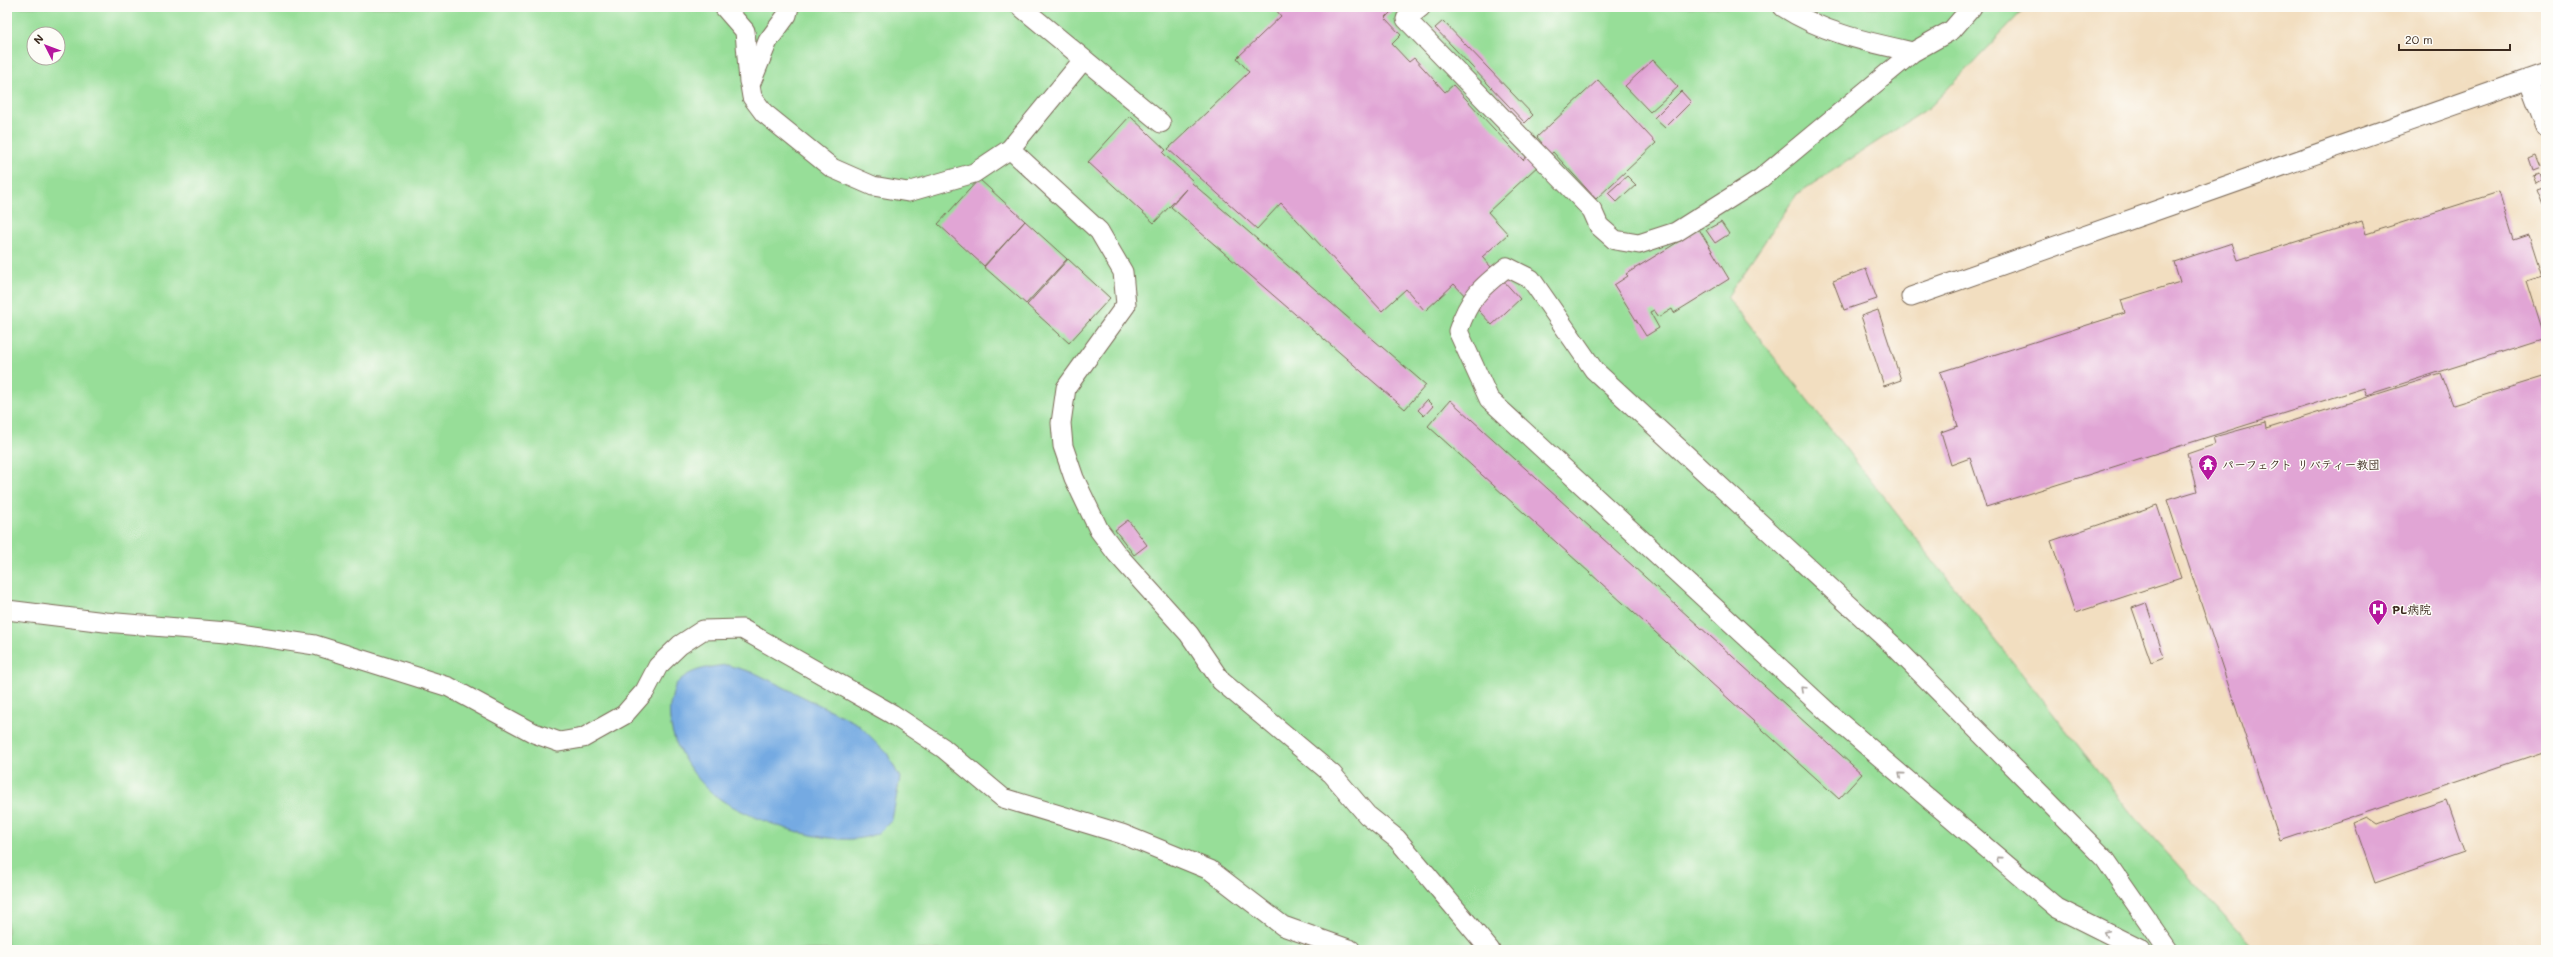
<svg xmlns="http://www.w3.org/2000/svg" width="2553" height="957" viewBox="0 0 2553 957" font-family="Mali,'Klee One',sans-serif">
	<rect width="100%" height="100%" fill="#fdfcf7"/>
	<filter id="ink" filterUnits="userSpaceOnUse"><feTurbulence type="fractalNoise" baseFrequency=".025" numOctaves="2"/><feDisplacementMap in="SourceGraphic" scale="8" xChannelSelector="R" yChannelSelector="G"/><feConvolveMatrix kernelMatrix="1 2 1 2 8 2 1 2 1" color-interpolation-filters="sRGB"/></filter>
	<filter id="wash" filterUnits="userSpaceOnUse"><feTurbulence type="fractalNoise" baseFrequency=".012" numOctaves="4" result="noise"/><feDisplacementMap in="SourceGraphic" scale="16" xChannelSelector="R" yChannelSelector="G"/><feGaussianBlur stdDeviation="0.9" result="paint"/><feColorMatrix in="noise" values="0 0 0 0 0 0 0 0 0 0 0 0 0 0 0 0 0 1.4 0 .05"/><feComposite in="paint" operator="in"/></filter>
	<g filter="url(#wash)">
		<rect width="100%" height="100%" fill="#f2dec0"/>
		<!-- green -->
		<path fill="#97de98" stroke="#69845b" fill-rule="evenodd" d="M7 7H2026L1930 107 1797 194 1727 297 2134 817 2256 950H7ZM34 34H58V58H34Z"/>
		<!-- water -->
		<path fill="#74aae2" stroke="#586a80" d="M727 665 755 673 858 724 887 753 900 778 892 820C887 825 880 833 873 835 835 850 757 822 723 801 694 783 660 732 672 697 673 693 674 686 677 683 690 669 709 667 727 665Z"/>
		<g id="blocks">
			<!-- building -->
			<path fill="#e1a5d5" d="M1280 7H1396L1385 18 1401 35 1392 44 1409 62 1414 58 1445 92 1453 85 1523 160 1542 143 1537 137 1598 80 1656 143 1596 199 1553 152 1488 212 1508 234 1482 257 1520 299 1492 325 1454 284 1425 311 1406 289 1382 311 1281 203 1257 229 1168 149 1249 72 1237 58 1281 16 1276 10Z
				M1443 21 1533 115 1525 123 1435 28Z
				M1653 60 1678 87 1650 112 1625 86Z
				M1681 91 1691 102 1665 128 1654 118Z
				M1130 116 1166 150 1163 153 1193 181 1192 183 1426 385 1405 409 1171 207 1186 189 1154 223 1088 162Z
				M2536 156 2541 168 2533 171 2529 159Z
				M2539 174 2541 180 2536 183 2533 176Z
				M1627 176 1636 185 1617 202 1608 193Z
				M979 179 1025 221 984 266 938 224Z
				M2546 186V202L2543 204 2537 189Z
				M2499 192 2514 240 2529 235 2542 276 2527 281 2545 338 2367 395 2364 388 1986 507 1970 458 1951 465 1941 432 1958 426 1940 372 2125 313 2121 300 2180 282 2174 262 2232 243 2238 260 2362 221 2366 234Z
				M1025 221 1067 259 1026 304 984 267Z
				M1721 222 1729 234 1715 243 1706 230Z
				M1699 229 1729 279 1674 313 1672 309 1659 317 1654 310 1650 312 1659 328 1646 336 1614 285 1628 276 1626 274Z
				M1068 259 1110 298 1069 343 1027 305Z
				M1866 269 1877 299 1844 310 1833 281Z
				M1878 310 1901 380 1884 386 1861 316Z
				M2441 374 2453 405 2546 376V751L2280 841 2167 500 2197 491 2187 454 2216 444 2214 437 2265 423 2266 429Z
				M1427 400 1433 406 1424 416 1418 410Z
				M1450 400 1862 774 1839 799 1428 426Z
				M2157 505 2181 578 2075 613 2051 541Z
				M1128 520 1147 545 1134 555 1115 530Z
				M2146 603 2164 657 2151 662 2132 608Z
				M2446 800 2464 852 2375 883 2354 823 2368 817 2378 824Z"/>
		</g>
	</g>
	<g filter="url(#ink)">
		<use href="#blocks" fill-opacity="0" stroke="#7b6957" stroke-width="1"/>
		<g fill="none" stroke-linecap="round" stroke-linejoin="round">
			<!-- service casing -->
			<g stroke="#7b6957" stroke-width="21">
				<path id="service" d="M724 7 745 31 749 82
					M789 7 787 15 768 41 750 85 752 97 764 113 832 168 873 186 908 192 974 173 1010 149
					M1021 7 1161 123
					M1421 7 1406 19 1592 210 1599 226 1615 240 1639 244 1676 232 1760 179 1913 52 1952 30 1972 7
					M1783 7C1823 33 1868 42 1913 52
					M1084 59 1010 149 1099 231 1123 272 1126 305 1066 388 1061 423 1063 446 1074 478 1099 530 1117 554 1189 634 1221 681 1332 774 1367 815 1397 839 1490 950
					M2528 79 2546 127
					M1911 297 2546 73
					M7 610 105 622 227 632 315 645 449 687 534 733 559 742 583 738 624 715 645 691 658 666 680 645 703 630 742 629 892 714 943 748 1003 798 1122 834 1210 870 1283 926 1351 950
					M2141 950 2057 908 1832 716 1489 399 1458 331C1469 298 1480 288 1507 267L1531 279 1594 370 1899 651 2105 859 2168 950"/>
			</g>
			<!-- service -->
			<use href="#service" stroke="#fff" stroke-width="19"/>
		</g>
		<!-- one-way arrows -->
		<defs><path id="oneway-chevron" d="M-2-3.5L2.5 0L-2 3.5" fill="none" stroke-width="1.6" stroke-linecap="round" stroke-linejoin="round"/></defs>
		<g stroke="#a79f9a">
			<use href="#oneway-chevron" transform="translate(1803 689) rotate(-137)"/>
			<use href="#oneway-chevron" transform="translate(1901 775) rotate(-139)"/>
			<use href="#oneway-chevron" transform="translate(1999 859) rotate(-139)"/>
			<use href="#oneway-chevron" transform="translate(2106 933) rotate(-154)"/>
		</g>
	</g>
	<!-- icons -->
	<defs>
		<g id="temple-pin" transform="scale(1)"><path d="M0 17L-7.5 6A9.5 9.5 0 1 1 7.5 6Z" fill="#b5179e" stroke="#fdfcf7"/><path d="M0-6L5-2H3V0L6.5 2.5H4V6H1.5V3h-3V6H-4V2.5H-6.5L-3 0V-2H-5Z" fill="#fff"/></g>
		<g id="hospital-pin" transform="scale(1)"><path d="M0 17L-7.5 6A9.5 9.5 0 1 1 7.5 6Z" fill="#b5179e" stroke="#fdfcf7"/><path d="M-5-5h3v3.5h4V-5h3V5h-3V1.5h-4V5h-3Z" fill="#fff"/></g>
	</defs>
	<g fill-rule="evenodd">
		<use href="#temple-pin" x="2208" y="464"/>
		<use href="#hospital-pin" x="2378" y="609"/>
	</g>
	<g text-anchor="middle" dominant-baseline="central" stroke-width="3" stroke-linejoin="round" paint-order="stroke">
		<!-- poi labels -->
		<g font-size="12" font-weight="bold" fill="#3b2a1e" stroke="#fdfcf7" text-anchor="start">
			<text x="2222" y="464">パーフェクト リバティー教団</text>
			<text x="2392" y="609">PL病院</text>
		</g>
	</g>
	<!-- margin -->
	<rect width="2553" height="957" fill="none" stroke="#fdfcf7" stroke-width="24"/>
	<!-- north arrow -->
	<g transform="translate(46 46) rotate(312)"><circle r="19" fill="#fdfcf7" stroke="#afa8a0"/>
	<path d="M0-3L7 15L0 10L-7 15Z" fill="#b5179e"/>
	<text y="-6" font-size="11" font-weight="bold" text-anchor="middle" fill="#3b2a1e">N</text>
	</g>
	<!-- scale -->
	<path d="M2399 44v6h111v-6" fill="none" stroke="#3b2a1e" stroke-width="2"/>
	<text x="2405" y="44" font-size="12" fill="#3b2a1e" stroke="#fdfcf7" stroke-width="3" paint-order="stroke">20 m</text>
</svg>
